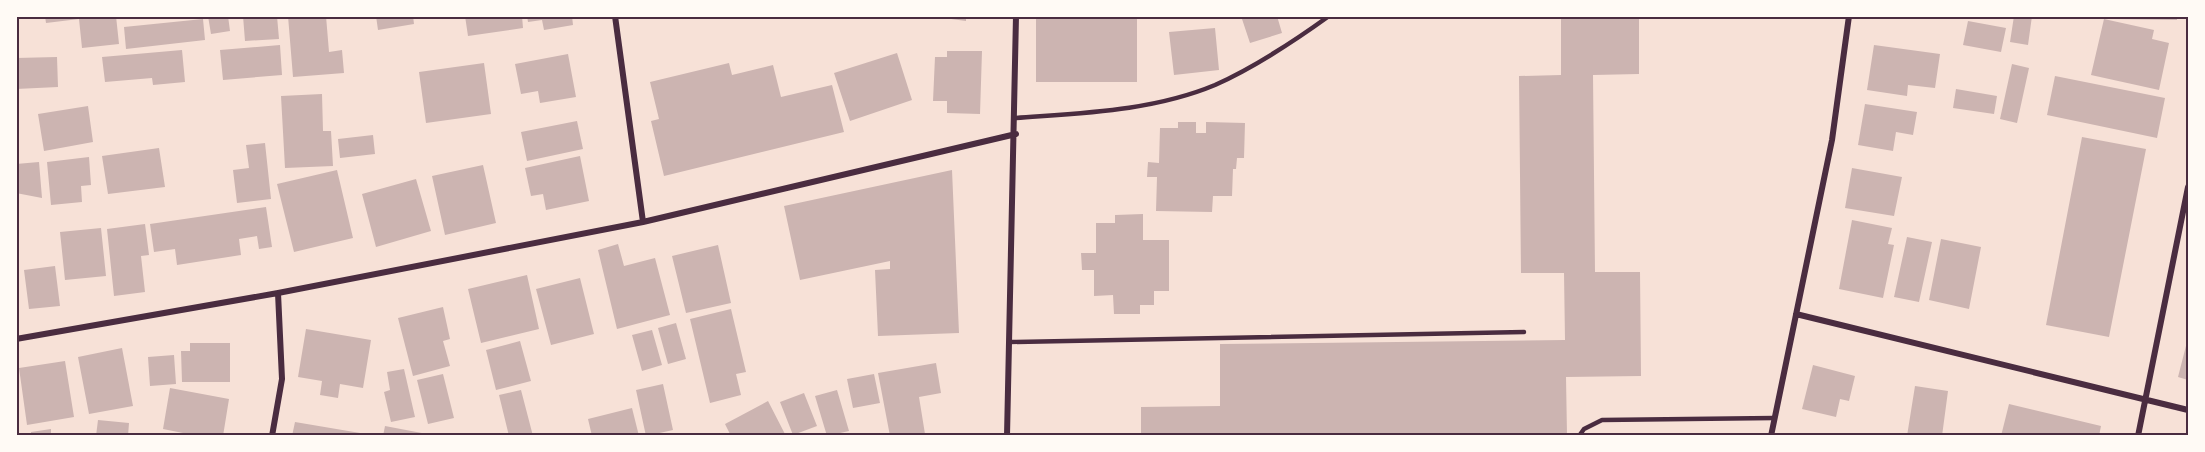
<svg xmlns="http://www.w3.org/2000/svg" width="2205" height="452" viewBox="0 0 2205 452" font-family="Barlow,sans-serif">
	<rect width="100%" height="100%" fill="#f7e1d7"/>
	<!-- building -->
	<path fill="#ccb4b1" d="M45 16H116L119 44 82 48 79 19 46 23Z
		M208 16H228L230 31 211 34Z
		M243 16H277L279 39 245 41Z
		M288 16H326L329 52 342 50 344 73 293 77Z
		M376 16H413L414 24 378 30Z
		M465 16H522L523 28 468 36Z
		M527 16H572L573 25 544 30 542 20 528 22Z
		M929 16H966V21Z
		M1036 16H1137V82H1036Z
		M1241 16H1277L1282 33 1250 43Z
		M1561 16H1639V74L1593 75 1595 272H1640L1641 376 1566 377 1567 435 1141 436V407L1220 406V344L1565 340 1564 273H1521L1519 76 1561 75Z
		M2014 16H2032L2028 45 2010 42Z
		M2113 16H2177V20L2113 19Z
		M203 19 205 40 126 49 124 27Z
		M2104 19 2154 30 2152 39 2169 43 2159 90 2091 75Z
		M1968 21 2006 28 2001 52 1963 45Z
		M1215 28 1219 70 1174 75 1169 32Z
		M280 45 282 75 223 80 220 50Z
		M1874 45 1940 54 1935 88 1908 85 1907 96 1867 90Z
		M182 50 185 82 153 85 152 78 105 82 102 57Z
		M947 51H982L980 114 947 113V101H933L935 57H947Z
		M897 53 912 100 850 121 834 73Z
		M568 54 576 97 540 103 538 91 521 94 515 64Z
		M57 57 58 87 16 89V58Z
		M484 63 491 114 426 123 419 72Z
		M729 63 732 75 773 65 781 97 832 85 844 132 664 176 651 121 659 119 650 82Z
		M2012 64 2029 68 2017 123 2000 119Z
		M2055 76 2165 98 2157 138 2047 115Z
		M1956 89 1997 96 1994 114 1953 108Z
		M322 94 323 131H331L333 166 285 168 281 96Z
		M1865 104 1917 112 1913 135 1896 132 1893 151 1858 145Z
		M88 106 93 142 44 151 38 114Z
		M577 121 583 149 527 161 521 132Z
		M1178 122H1196V133H1206V122L1245 123 1244 158H1237L1236 169H1233L1232 196H1213L1212 212 1156 211 1157 177H1147L1148 162 1159 163 1160 128H1178Z
		M373 135 375 154 340 158 338 139Z
		M2082 137 2146 149 2109 337 2046 325Z
		M265 143 271 199 237 203 233 170 249 168 246 145Z
		M159 148 165 187 108 194 102 156Z
		M580 156 589 201 546 210 543 194 531 196 525 168Z
		M89 157 91 185 81 186 82 202 51 205 47 162Z
		M39 162 42 198 16 193V164Z
		M483 165 496 223 445 235 432 176Z
		M1852 168 1902 177 1894 216 1845 208Z
		M337 170 353 238 294 252 277 184Z
		M952 170 959 333 878 336 875 270 890 269V261L800 280 784 206Z
		M416 179 431 231 376 247 362 194Z
		M266 207 272 247 259 249 257 236 239 239 241 255 177 265 175 249 154 252 150 224Z
		M1143 214V240H1169V291H1154V305H1140V314H1114L1113 295 1094 296V270H1082L1081 253H1096V223H1115V215Z
		M1852 220 1892 228 1888 244 1894 245 1883 298 1839 289Z
		M145 224 149 255 141 256 145 292 114 296 107 229Z
		M101 228 106 276 65 280 60 232Z
		M1907 237 1932 242 1919 302 1894 297Z
		M1941 239 1981 247 1969 309 1929 300Z
		M618 244 624 266 655 258 670 315 617 329 598 250Z
		M718 245 731 303 686 313 672 256Z
		M55 266 60 306 29 309 24 270Z
		M527 275 539 329 481 343 468 289Z
		M580 278 594 334 551 345 536 289Z
		M443 307 450 339 443 341 450 366 413 376 398 318Z
		M731 309 746 372 736 374 741 395 710 403 690 319Z
		M676 323 686 359 668 364 658 328Z
		M306 329 371 340 363 388 340 384 338 398 320 395 322 381 298 377Z
		M652 330 662 365 642 371 632 335Z
		M2188 338V380L2178 377Z
		M520 341 531 381 496 390 486 350Z
		M190 343H230V382H182L181 351H190Z
		M122 348 133 406 89 414 78 357Z
		M174 355 176 384 150 386 148 357Z
		M65 361 74 417 27 425 19 368Z
		M936 363 941 393 919 397 925 434 890 436 878 373Z
		M1813 365 1855 376 1849 401 1840 399 1836 417 1802 409Z
		M404 369 415 417 391 422 384 392 390 390 387 372Z
		M443 374 454 418 428 424 417 380Z
		M874 374 880 403 853 408 847 379Z
		M663 384 673 430 646 436 636 390Z
		M1915 386 1948 391 1942 436H1907Z
		M170 388 229 399 223 436H198L163 429Z
		M521 390 533 436H509L499 395Z
		M837 390 849 431 827 436 815 396Z
		M804 393 817 426 793 435 780 402Z
		M768 401 786 436H731L725 424Z
		M2009 404 2101 426 2099 436H2001Z
		M632 408 639 436H592L588 419Z
		M98 420 129 423 128 436H96Z
		M295 422 366 434V436H292Z
		M385 426 427 434V436H383Z
		M51 429V436H31V432Z"/>
	<g fill="none" stroke-linecap="round" stroke-linejoin="round">
		<!-- service -->
		<path stroke="#4a2c40" stroke-width="4.5" d="M1016 118C1082 113 1153 111 1215 85 1255 67 1293 42 1329 16
			M1010 342 1524 332
			M1579 436 1584 429 1602 420 1774 418"/>
		<!-- minor -->
		<path stroke="#4a2c40" stroke-width="6" d="M615 16 643 222
			M1796 314 2188 410
			M16 339 278 293 643 222 1016 134
			M272 436 282 379 278 293
			M1007 436 1016 16
			M1771 436 1832 140 1849 16
			M2138 436 2188 187"/>
	</g>
	<!-- border -->
	<rect width="2205" height="452" fill="none" stroke="#fffaf5" stroke-width="36"/>
	<rect x="18" y="18" width="2169" height="416" fill="none" stroke="#4a2c40" stroke-width="2"/>
</svg>
